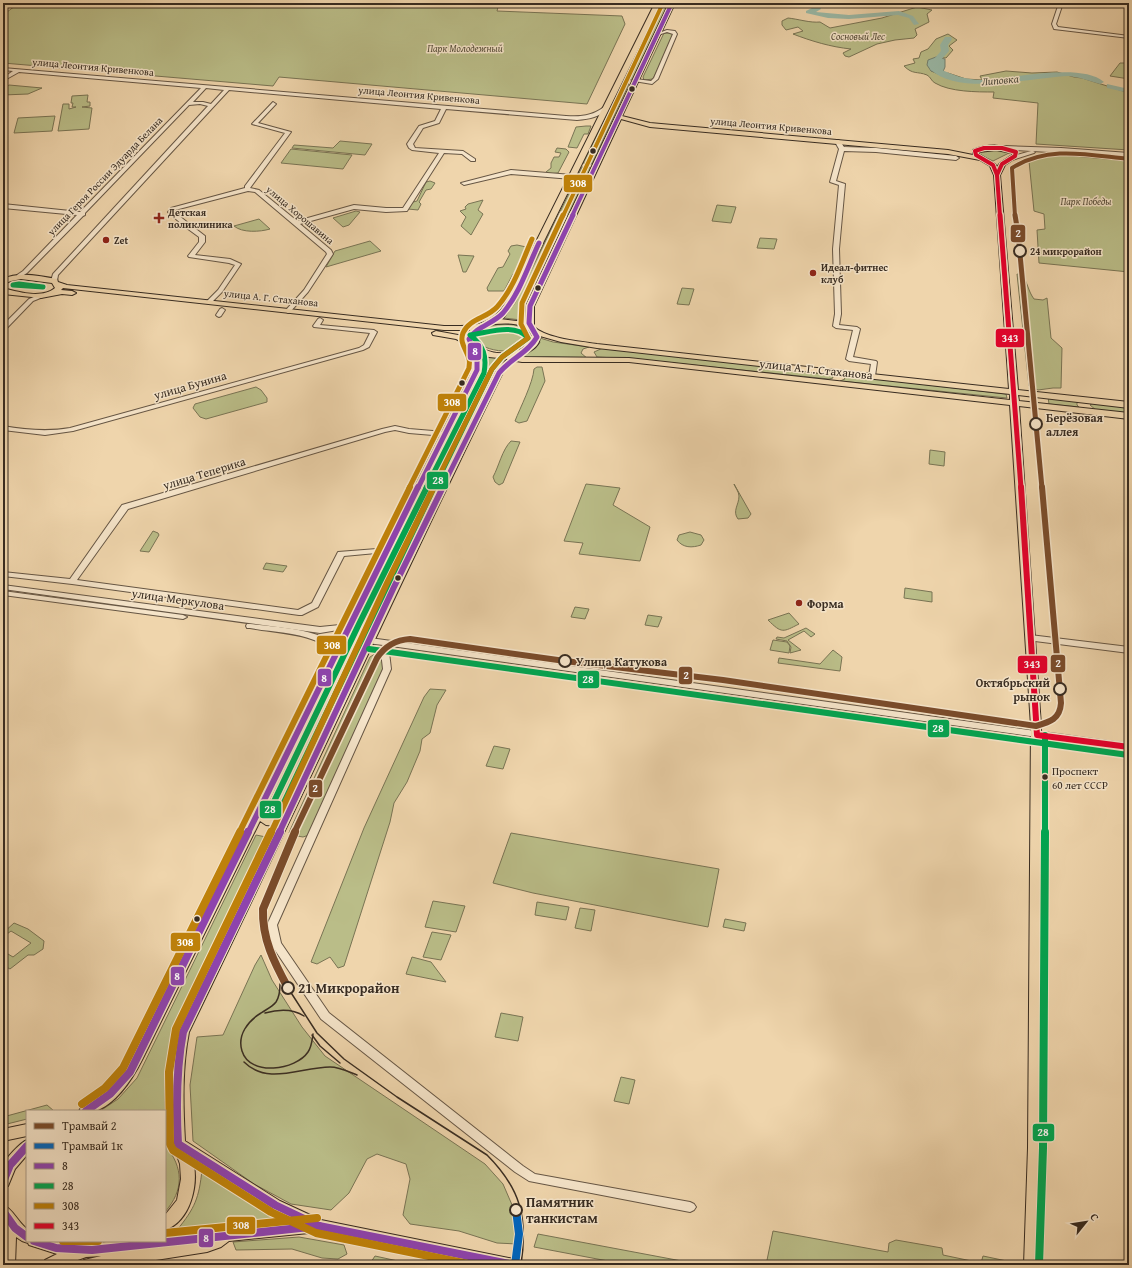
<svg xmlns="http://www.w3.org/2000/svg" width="1132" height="1268" viewBox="0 0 1132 1268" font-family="'Gentium Book Plus',serif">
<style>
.green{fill:#babd88;stroke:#797454}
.water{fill:#9ab9a7;stroke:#738171}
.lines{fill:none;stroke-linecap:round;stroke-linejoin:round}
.river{fill:#9ab9a7;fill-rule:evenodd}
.minor-casing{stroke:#665644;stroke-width:2}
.major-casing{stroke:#382c21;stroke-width:2}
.minor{fill:#f5e4c9;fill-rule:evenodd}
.major{fill:#efd5ac;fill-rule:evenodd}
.tram{stroke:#382c21;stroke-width:1.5}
.bus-1-far3-casing{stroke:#f5e4c9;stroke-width:6}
.bus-1-far2-casing{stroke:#f5e4c9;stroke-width:8}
.bus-1-far1-casing{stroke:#f5e4c9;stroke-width:9}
.bus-1-casing{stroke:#f5e4c9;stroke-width:10}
.bus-2-far2-casing{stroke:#f5e4c9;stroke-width:8}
.bus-2-far1-casing{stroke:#f5e4c9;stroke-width:9}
.bus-2-casing{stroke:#f5e4c9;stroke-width:10}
.bus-3-far3-casing{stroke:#f5e4c9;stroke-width:6}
.bus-3-far2-casing{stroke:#f5e4c9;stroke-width:8}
.bus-3-far1-casing{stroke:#f5e4c9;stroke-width:9}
.bus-3-casing{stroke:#f5e4c9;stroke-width:10}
.bus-4-far2-casing{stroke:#f5e4c9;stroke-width:6}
.bus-4-far1-casing{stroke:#f5e4c9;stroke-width:8}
.bus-4-casing{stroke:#f5e4c9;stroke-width:9}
.bus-1-far3{stroke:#8e44ad;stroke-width:4}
.bus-1-far2{stroke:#8e44ad;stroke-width:5}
.bus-1-far1{stroke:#8e44ad;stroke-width:6}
.bus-1{stroke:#8e44ad;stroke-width:8}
.bus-2-far2{stroke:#00a651;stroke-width:5}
.bus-2-far1{stroke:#00a651;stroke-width:6}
.bus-2{stroke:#00a651;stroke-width:8}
.bus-3-far3{stroke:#be810a;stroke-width:4}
.bus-3-far2{stroke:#be810a;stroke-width:5}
.bus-3-far1{stroke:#be810a;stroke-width:6}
.bus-3{stroke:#be810a;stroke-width:8}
.bus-4-far2{stroke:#e4002b;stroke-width:4}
.bus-4-far1{stroke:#e4002b;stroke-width:5}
.bus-4{stroke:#e4002b;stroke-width:6}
.tram-1-far3-casing{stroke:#f5e4c9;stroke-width:6}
.tram-1-far2-casing{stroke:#f5e4c9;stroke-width:8}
.tram-1-far1-casing{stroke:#f5e4c9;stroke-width:9}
.tram-1-casing{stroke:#f5e4c9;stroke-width:10}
.tram-2-casing{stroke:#f5e4c9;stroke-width:10}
.tram-1-far3{stroke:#7a4b2a;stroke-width:4}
.tram-1-far2{stroke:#7a4b2a;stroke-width:5}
.tram-1-far1{stroke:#7a4b2a;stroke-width:6}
.tram-1{stroke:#7a4b2a;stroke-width:8}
.tram-2{stroke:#0065bd;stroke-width:8}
.bus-dot{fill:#382c21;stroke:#f5e4c9;stroke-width:1.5}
.poi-dot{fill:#8f2418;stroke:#f5e4c9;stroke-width:1.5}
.stop-dot{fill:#f5e4c9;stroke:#382c21;stroke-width:2}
.labels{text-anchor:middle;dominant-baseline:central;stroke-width:3;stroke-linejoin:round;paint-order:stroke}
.far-park-label{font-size:10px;font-style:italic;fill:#524936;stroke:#f5e4c9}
.far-street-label{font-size:10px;fill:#382c21;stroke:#f5e4c9}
.far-poi-label{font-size:10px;font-weight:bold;fill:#382c21;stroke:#f5e4c9;text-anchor:start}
.far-stop-label{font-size:10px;font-weight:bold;fill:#382c21;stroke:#f5e4c9;text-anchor:start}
.far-water-label{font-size:11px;font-style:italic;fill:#504f42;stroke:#f5e4c9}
.bus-label{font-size:11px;fill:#382c21;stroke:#f5e4c9;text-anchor:start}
.street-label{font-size:12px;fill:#382c21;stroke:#f5e4c9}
.stop-label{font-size:12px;font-weight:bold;fill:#382c21;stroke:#f5e4c9;text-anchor:start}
.poi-label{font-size:12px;font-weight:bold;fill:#382c21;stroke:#f5e4c9;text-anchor:start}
.near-stop-label{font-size:14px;font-weight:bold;fill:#382c21;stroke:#f5e4c9;text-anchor:start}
.line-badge{stroke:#f5e4c9;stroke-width:1.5}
.badge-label{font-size:11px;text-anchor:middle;font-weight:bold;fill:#fff}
</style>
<rect width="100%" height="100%" fill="#efd5ac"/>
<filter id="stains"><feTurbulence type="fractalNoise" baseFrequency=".005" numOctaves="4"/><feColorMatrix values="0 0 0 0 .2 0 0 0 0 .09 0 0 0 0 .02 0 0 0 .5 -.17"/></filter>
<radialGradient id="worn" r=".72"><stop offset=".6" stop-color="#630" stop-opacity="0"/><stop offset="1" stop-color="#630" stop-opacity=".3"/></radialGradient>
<!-- green -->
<g class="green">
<path d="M19,3H499L497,11L622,16L625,24L587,104L279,77L273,86L3,63V15Z"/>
<path d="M662,3H669L632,80L624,79Z"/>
<path d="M917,7L932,10L927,14L929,22L915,29L917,35L914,38L895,40L877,44L849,57L845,56L843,53L851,49C831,47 811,41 793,34L803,31L798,27L786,30L782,25V21L788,18C798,19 810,23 820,22L830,28L882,18Z"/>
<path d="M664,33H672L674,35L653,79L644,80L643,77Z"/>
<path d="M948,34L957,40L949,46L953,50L946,58L936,57L931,71L943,76V75L948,73L966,79L982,80L980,76L1006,71L1032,73L1057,72L1074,77L1082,78L1129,93V150L1036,144L1038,103L993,98L994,92C977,92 950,92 935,83C931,81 931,77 927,75C917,71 913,75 904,66L915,63L913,59L919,58L921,52L928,49L936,39Z"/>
<path d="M1120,63H1129V79L1110,76Z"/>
<path d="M622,83L629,84L592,164L583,163Z"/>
<path d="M9,85L42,88L28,94L3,95V89Z"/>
<path d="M88,95L87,102H90V106L82,107L92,108L89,129L58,131L63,104H69V109L76,107H72L73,103H71L72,96Z"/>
<path d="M55,116L52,131L14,133L18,118Z"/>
<path d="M586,126H591L588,134H584L577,148L568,147L576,127Z"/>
<path d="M340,141L372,144L365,155L292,148L294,145L333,148Z"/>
<path d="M557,148L566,149L569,152L558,173L548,174L546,172L551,168V163L554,157H559L561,153L555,152Z"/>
<path d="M291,149L352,155L343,169L281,163Z"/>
<path d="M980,150H1006L1011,152L993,161L976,153Z"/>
<path d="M1062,155L1129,161V272L1039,263L1037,230L1045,229L1044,214L1034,211L1029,161L1040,157Z"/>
<path d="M582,167L591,168L520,315L521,320L504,318L515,303Z"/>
<path d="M430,181L435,183L431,189L426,190L419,202L421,204L418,210L408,209L413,202L417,201L426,182Z"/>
<path d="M483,200L478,210L483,214L471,235L461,226L466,217L460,211L466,209L465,207L468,204Z"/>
<path d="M717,205L736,207L731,223L712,221Z"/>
<path d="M356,211L360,212L349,225L343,227L333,218Z"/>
<path d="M259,219L270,229C260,232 242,233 234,226Z"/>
<path d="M760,238L777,239L774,249L757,248Z"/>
<path d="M370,241L381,251L326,267L335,251Z"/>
<path d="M517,245L531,248L517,272L513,274L504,291H488L487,288L498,268L503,267L510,254L508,251L511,246Z"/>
<path d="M458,255L474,256L466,272H463Z"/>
<path d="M1017,274L1022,275C1028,283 1028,291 1034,299L1043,300L1047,298L1051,338L1062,348L1061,388H1053L1038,390L1029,386Z"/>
<path d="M682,288L694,289L689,305L677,304Z"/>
<path d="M500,324C511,324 525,324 531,335C532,357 487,354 476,341L477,334L486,327Z"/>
<path d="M540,338L553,342L589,347L583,349L581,353L588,359L517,358L539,344L540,342L538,341Z"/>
<path d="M603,348L829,373L832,375L833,378L829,379L635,359L597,357L594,352Z"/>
<path d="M487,355L506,360L501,362L498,366L427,510L423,508H415L486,365Z"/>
<path d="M537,367H542L545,381L527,421L519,423L515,421C520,408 533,383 534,369Z"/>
<path d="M842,375L1006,394L1007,398L840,381L845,379Z"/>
<path d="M256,387L261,390L267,398V402L206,419L200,417L193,408L195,404Z"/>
<path d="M1048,397L1077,401V405L1079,407L1049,404Z"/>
<path d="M1093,403L1129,406V413L1096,410L1090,405Z"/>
<path d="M511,441L520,442L503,483L499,485L495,482L493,477C499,466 502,450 511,441Z"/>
<path d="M930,450L945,452L944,466L929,464Z"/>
<path d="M586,484L620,488L613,505L650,527L640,561L579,554L583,543L564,541Z"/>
<path d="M734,484L751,514L748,518L738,519C732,511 739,505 739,496C739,492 735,487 734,484Z"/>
<path d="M416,515L420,516L423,519L280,816L267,813L411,516Z"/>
<path d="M153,531L158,533L159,535L149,552L140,551Z"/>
<path d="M690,532L701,535L704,540L701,545C692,548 683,548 677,540L679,535Z"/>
<path d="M266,563L287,566L283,572L263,569Z"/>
<path d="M905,588L932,592V602L904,598Z"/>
<path d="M575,607L589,609L585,619L571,617Z"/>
<path d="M789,613L799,624C783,632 782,634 768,620Z"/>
<path d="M648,615L662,617L658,627L645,625Z"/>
<path d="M806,628L815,634L811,637L804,631L788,640L801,650L790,653L791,647L787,641L776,639L777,637L784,638Z"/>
<path d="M773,640L787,642L790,646L789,653L770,650Z"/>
<path d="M833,650L842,657L840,671L778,663L779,658L820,664Z"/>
<path d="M378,652L384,654L383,672L309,835L303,837L291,835L289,833L291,828L370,657Z"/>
<path d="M430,689L446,690L437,705L430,733L422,739L420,751L407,782L394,803L390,822L344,966L338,968L330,957L317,964L311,962L364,828L424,697Z"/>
<path d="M494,746L510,749L503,769L486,766Z"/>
<path d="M511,833L719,869L708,927L533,893L493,883Z"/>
<path d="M256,835L271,838L177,1027C167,1054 164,1083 165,1111H100L118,1099L137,1078Z"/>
<path d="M433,901L465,906L456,932L425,927Z"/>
<path d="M537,902L569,907L566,920L535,915Z"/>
<path d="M580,908L595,910L591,931L575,928Z"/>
<path d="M725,919L746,923L744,931L723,927Z"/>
<path d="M14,923L28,929L44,941L43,949L34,955H28L10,969L3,965V951L13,957L31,943L11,931L3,937V933Z"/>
<path d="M432,932L451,935L441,960L423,957Z"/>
<path d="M261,955L272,980L302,1027L325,1056L485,1164L503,1184L522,1228L517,1244L497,1243L459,1231L410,1224L403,1215L410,1179L406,1164L377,1154L367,1159L349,1193L331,1210L291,1204L254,1184L193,1141L190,1085L197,1037L223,1035L255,965Z"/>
<path d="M412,957L431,962L446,982L406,974Z"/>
<path d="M501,1013L523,1017L518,1041L495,1037Z"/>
<path d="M621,1077L635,1080L629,1104L614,1101Z"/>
<path d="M47,1105L54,1111H27V1119L3,1125V1117Z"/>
<path d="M165,1145C184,1168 184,1190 165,1212Z"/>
<path d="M202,1170L260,1208L285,1220L241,1221L177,1230C195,1208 199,1198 202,1170Z"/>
<path d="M773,1231L888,1252L889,1243L896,1240L942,1248L943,1255L981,1263L983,1256L1021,1264V1265H766Z"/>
<path d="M538,1234L703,1265H629L534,1247Z"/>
<path d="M299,1237L344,1245L347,1254L338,1259L322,1258L292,1249L236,1250L233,1242Z"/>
<path d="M375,1256L407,1263L425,1265H377L371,1262Z"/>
</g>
<!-- water -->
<path class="water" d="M936,57L945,59V67L942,74L931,71L927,65L928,60Z"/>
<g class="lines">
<!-- river -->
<g class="river">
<path d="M795,3H816L819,5L821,9L816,12L849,15L899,11L913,16L919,24L914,25L909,18L898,15L849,19L828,18L806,13V11L814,7L798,5Z"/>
<path d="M945,37H951L952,39L948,45L949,51L941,60L938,68C952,75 966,80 982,80C1012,79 1081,62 1104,82L1100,84L1080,78L1069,76C1032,77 959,97 930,69L934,59L941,51L940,45Z"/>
<path d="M1107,84L1129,89V93L1107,88Z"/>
</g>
<!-- minor casing -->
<g class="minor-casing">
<g id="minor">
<path d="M1059,3H1063L1056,24L1058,27L1129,36V38L1054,29L1052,24Z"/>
<path d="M667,30L675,31L677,34L658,79L652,84L634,81V79H636L651,81L654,78L673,34L667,32L658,35L656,34Z"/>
<path d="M3,68L566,116C581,117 592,116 604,107L609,108C600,117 589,119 577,120L446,109L439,123L423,128L413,144L415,148L463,151L475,159V161H471L462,154L444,153L407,211L386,212L354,209L300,224L331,250L333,254L308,292L290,312L288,313L285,311L304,290L327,254L326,252L255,192L248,191L175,210L174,212L205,236V242L195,255L230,259L241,264L222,292L211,303H207V301L218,290L235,265L229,263L189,257L188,256L199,242V237L184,226L169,213L168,212L171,208L245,188V186L285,133L252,124L273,102L276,104L275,105L258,123L291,132L250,188L259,190L297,221L354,205L386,208H403L439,153L412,150L409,148L407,144L419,126L435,121L441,109L229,90L58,275L57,281L54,283L51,281L53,274L208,106L200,104L189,105L85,213V215L83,216L27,273L19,278L17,277V275L23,271L77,215L3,208V204L80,212L201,88L19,72L3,81V78L13,71L3,70ZM206,88L224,90L211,104L203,102H193Z"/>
<path d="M838,140L840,141L844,147L876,148L956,156L959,158L956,160L876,152L844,151L836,181L845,184L839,249L841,314L839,325L857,327L860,329L853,357L876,361L877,362L875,376L872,378L869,376L871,364L849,361L846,359L853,330L836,328L833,326L835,314L833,249L839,185L830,182L839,149L835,142Z"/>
<path d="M1005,146L1061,148L1129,153V157L1033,151L1035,152L1034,153L1012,160L1010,159V157L1031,151L1003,149V147Z"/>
<path d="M511,170L572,175L575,177L572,179L511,174L464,185L461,183Z"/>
<path d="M41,294L43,295V297L33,301L5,330L3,331V325L29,299Z"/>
<path d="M222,308L225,310L221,316L219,317L217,316L216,315L220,309Z"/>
<path d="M320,318L323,320L320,325L374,330L377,332L369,347L363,350L73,431L45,435L3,430V426C26,430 47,432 70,428L359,348L364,345L370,333L314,327L313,326L318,319Z"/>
<path d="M395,426L409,429L445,432L448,434L445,436L409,433L395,430L385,432L128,509L77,580L298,610L312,603L338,552L390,548L391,550L387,552L344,556L318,607L302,615H299L72,584L3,576V572L70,579L122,505L382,429Z"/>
<path d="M3,585L320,627L350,624L354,626L350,628L320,633L3,589Z"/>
<path d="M3,591L183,615L187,617L183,619L3,595Z"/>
<path d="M247,624H250C276,627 325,629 343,650L339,653C330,650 323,643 314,640C294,632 271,632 250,628H247L246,626Z"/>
<path d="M1030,635L1129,647V653L1027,640L1026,638L1027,636Z"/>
<path d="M370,638L1129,744V750L391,646L389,652L391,669L277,925L281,943L329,1013L523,1166L535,1174L690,1202L694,1204L696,1207L694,1210L690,1212L529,1181L515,1172L321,1019L273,947L267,925L383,669L381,652L383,645L367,643L366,641L367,639Z"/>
</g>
</g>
<!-- major casing -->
<g class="major-casing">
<g id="major">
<path d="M655,3H661L517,296L504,317L500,319L525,322L526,306L669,3H675L622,116L650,123L948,150L973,155V150C987,144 1005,144 1018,151L1017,157L1005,165L1000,175L1018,390L1129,402V408L1018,395L1019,401L1129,413V419L1019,406L1041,726L1042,1148L1038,1265H1024L1028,1148L1031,726L1010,405L629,362H522L516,361L505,368C397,588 296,811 189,1032C182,1068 183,1104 185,1141L280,1201L321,1220L514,1259L519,1260L521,1265H482L319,1232L229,1241L221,1247L207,1252L124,1265H82L84,1260L101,1256L86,1257L64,1265H43L45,1260L57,1254L29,1245L28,1243L22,1241L16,1237L15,1265H3V1205C12,1208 18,1222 27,1229V1241H54L83,1244L118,1241H165V1235L296,1222L270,1209L193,1160C199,1184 191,1221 165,1230V1215L177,1200L181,1179L180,1164L176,1153L173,1148L165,1142V1129L171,1132L170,1074L177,1032L277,826L266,825L260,821L143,1058C134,1076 118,1102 98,1110C93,1112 85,1111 79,1111C83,1103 96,1098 103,1092C115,1082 124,1069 132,1055L469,377L474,364L470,346L456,339L433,335L432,333L436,331L458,335L465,338L470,330H444L63,288L61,290L72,291L76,293L72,295L62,294L41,298L3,294V288C18,292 42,299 55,288L52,283L21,279L11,281L3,284V279C19,271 40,276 57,279L58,282L67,285L444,326C462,326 486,328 499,312C503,308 506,301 509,296ZM621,119L650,127L948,154L980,160L990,166L994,175L1009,389L597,344C579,341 548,339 534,327V306ZM996,150L1012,153V155L1000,163L997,167L995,164L979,154V152ZM494,324C507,323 525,322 532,335L531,342C515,357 486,358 473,339C477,329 485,326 494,324ZM540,336L561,342L597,348L1010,394V400L629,358L521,357C529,351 540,348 540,336ZM480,353L489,357L508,359L498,367L426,512L418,509H412L477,377L482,364ZM413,514H417L423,519L281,817L271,818L265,810L409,516Z"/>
<path d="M27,1124V1136L3,1141V1129Z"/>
<path d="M27,1140V1155L15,1169L8,1186L3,1188C3,1181 1,1172 3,1165C5,1159 21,1142 27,1140Z"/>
</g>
</g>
<!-- minor -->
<use href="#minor" class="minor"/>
<!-- major -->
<use href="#major" class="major"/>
<!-- tram -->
<g class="tram">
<path d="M280,984C280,990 280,996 276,1002C272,1007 267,1009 261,1013C248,1021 237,1035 242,1051C250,1077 296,1070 308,1052C312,1046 312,1040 313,1034"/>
<path d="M288,988L317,1033L344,1059L397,1097L487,1155C521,1189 528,1218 521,1265"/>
<path d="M265,1013C279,1009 292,1008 304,1016"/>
<path d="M312,1035L320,1046L340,1063"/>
<path d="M244,1062C268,1086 301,1067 330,1067C340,1067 349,1072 357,1075"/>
</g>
<!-- bus-1-far3 casing -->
<g class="bus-1-far3-casing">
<path id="bus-1-far3" d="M572,216L672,3"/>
</g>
<!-- bus-1-far2 casing -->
<g class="bus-1-far2-casing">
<g id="bus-1-far2">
<path d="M418,488L477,370V357L469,339C477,326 493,324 503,313C520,293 528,266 539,243"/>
<path d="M442,488L499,373C510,359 528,353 537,337L529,323L530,306L573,215"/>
</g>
</g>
<!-- bus-1-far1 casing -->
<g class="bus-1-far1-casing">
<g id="bus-1-far1">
<path d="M248,833L418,487"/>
<path d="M279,833L394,587L443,487"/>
</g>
</g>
<!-- bus-1 casing -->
<g class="bus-1-casing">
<g id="bus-1">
<path d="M280,832L183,1032C176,1069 176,1106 178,1144L275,1205L319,1226L514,1265"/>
<path d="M86,1111L110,1094L130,1072L248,832"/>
<path d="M3,1182L10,1165L27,1146"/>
<path d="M3,1211L15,1228L27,1237"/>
<path d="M34,1241L56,1248L92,1250L319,1226"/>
</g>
</g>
<!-- bus-2-far2 casing -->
<g class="bus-2-far2-casing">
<g id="bus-2-far2">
<path d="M19,284L43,287L13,285Z"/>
<path d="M426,488L484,373C487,356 484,346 470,335C487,333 515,322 528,338L502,357L492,369L434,488"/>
</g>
</g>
<!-- bus-2-far1 casing -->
<g class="bus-2-far1-casing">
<g id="bus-2-far1">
<path d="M427,487L359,624L269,812L271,814L279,813L434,487"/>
<path d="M369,649L1128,755"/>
<path d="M1045,833V735"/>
</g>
</g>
<!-- bus-2 casing -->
<g class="bus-2-casing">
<path id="bus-2" d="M1039,1265L1043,1148L1045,832"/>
</g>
<!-- bus-3-far3 casing -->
<g class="bus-3-far3-casing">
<path id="bus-3-far3" d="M563,216L663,3"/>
</g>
<!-- bus-3-far2 casing -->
<g class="bus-3-far2-casing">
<g id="bus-3-far2">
<path d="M409,488L469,368C469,365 470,362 469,359C467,350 459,343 463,333C469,319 487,318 497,307C514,288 522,262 532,239"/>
<path d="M433,488L492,369L502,357L528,338L521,324L522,303L563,215"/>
</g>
</g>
<!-- bus-3-far1 casing -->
<g class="bus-3-far1-casing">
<g id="bus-3-far1">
<path d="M239,833L410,487"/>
<path d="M271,833L387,583L434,487"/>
</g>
</g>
<!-- bus-3 casing -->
<g class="bus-3-casing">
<g id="bus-3">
<path d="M271,832L176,1029L169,1072L170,1144L173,1150L271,1212L316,1233L473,1265"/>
<path d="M82,1104L105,1088L123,1068L240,832"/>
<path d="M165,1233L317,1218"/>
<path d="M63,1241H98"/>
</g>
</g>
<!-- bus-4-far2 casing -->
<g class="bus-4-far2-casing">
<g id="bus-4-far2">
<path d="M984,148H1002L1016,152L1015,156L1002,164L997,175L993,165L976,155L975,151Z"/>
<path d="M997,175L1000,216"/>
</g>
</g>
<!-- bus-4-far1 casing -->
<g class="bus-4-far1-casing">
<path id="bus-4-far1" d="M1000,215L1021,488"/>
</g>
<!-- bus-4 casing -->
<g class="bus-4-casing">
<path id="bus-4" d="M1021,487L1037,735L1129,747"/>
</g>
<!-- bus-1-far3 -->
<use href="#bus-1-far3" class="bus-1-far3"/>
<!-- bus-1-far2 -->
<use href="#bus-1-far2" class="bus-1-far2"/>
<!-- bus-1-far1 -->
<use href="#bus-1-far1" class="bus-1-far1"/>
<!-- bus-1 -->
<use href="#bus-1" class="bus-1"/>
<!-- bus-2-far2 -->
<use href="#bus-2-far2" class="bus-2-far2"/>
<!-- bus-2-far1 -->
<use href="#bus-2-far1" class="bus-2-far1"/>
<!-- bus-2 -->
<use href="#bus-2" class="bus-2"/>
<!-- bus-3-far3 -->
<use href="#bus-3-far3" class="bus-3-far3"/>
<!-- bus-3-far2 -->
<use href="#bus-3-far2" class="bus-3-far2"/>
<!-- bus-3-far1 -->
<use href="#bus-3-far1" class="bus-3-far1"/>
<!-- bus-3 -->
<use href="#bus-3" class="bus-3"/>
<!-- bus-4-far2 -->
<use href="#bus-4-far2" class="bus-4-far2"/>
<!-- bus-4-far1 -->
<use href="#bus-4-far1" class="bus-4-far1"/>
<!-- bus-4 -->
<use href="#bus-4" class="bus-4"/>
<!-- tram-1-far3 casing -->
<g class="tram-1-far3-casing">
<path id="tram-1-far3" d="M1015,216L1012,168C1049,145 1088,155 1129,159"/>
</g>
<!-- tram-1-far2 casing -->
<g class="tram-1-far2-casing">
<path id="tram-1-far2" d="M1015,215L1018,233L1042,488"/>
</g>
<!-- tram-1-far1 casing -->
<g class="tram-1-far1-casing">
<path id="tram-1-far1" d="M294,833L377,658C385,646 395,640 410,639L565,661L723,680L1036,726C1050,722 1060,719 1061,703L1042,487"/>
</g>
<!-- tram-1 casing -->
<g class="tram-1-casing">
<path id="tram-1" d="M288,988C274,962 262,939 263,909L295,832"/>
</g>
<!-- tram-2 casing -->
<g class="tram-2-casing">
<path id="tram-2" d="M515,1265L519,1234L516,1210"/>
</g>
<!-- tram-1-far3 -->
<use href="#tram-1-far3" class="tram-1-far3"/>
<!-- tram-1-far2 -->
<use href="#tram-1-far2" class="tram-1-far2"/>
<!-- tram-1-far1 -->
<use href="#tram-1-far1" class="tram-1-far1"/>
<!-- tram-1 -->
<use href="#tram-1" class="tram-1"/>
<!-- tram-2 -->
<use href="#tram-2" class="tram-2"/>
</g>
<!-- markers -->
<g class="bus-dot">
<circle cx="632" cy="89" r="3.5"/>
<circle cx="593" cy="151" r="3.5"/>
<circle cx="538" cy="288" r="3.5"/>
<circle cx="462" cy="383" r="3.5"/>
<circle cx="398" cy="578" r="3.5"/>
<circle cx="1045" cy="777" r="3.5"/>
<circle cx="197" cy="919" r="3.5"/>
</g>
<g class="poi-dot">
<path d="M157 212h4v4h4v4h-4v4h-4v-4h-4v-4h4z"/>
<circle cx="106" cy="240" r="4"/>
<circle cx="813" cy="273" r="4"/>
<circle cx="799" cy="603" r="4"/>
</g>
<g class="stop-dot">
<circle cx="1020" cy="251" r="6"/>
<circle cx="1036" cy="424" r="6"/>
<circle cx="565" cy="661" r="6"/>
<circle cx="1060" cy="689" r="6"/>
<circle cx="288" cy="988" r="6"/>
<circle cx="516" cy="1210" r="6"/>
</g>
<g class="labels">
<!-- far-park labels -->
<g class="far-park-label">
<text x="858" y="36">Сосновый Лес</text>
<text x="465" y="48">Парк Молодежный</text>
<text x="1086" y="201">Парк Победы</text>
</g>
<!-- far-street labels -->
<g class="far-street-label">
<text transform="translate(93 67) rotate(5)">улица Леонтия Кривенкова</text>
<text transform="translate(419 95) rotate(5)">улица Леонтия Кривенкова</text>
<text transform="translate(771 126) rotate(5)">улица Леонтия Кривенкова</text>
<text transform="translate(105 176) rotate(-46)">улица Героя России Эдуарда Белана</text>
<text transform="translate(300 215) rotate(40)">улица Хорошавина</text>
<text transform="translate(271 298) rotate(6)">улица А. Г. Стаханова</text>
</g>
<!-- far-poi labels -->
<g class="far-poi-label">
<text x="168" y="212">Детская<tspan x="168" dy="12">поликлиника</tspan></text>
<text x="114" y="240">Zet</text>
<text x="821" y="267">Идеал-фитнес<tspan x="821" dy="12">клуб</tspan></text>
</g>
<!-- far-stop labels -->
<g class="far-stop-label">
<text x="1030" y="251">24 микрорайон</text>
</g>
<!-- far-water labels -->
<g class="far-water-label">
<text transform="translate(1000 80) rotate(-5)">Липовка</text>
</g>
<!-- bus labels -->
<g class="bus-label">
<text x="1052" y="771">Проспект<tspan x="1052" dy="14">60 лет СССР</tspan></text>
</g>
<!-- street labels -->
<g class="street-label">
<text transform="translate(816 369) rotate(6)">улица А. Г. Стаханова</text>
<text transform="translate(190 385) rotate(-16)">улица Бунина</text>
<text transform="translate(204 473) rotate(-17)">улица Теперика</text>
<text transform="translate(178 599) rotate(8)">улица Меркулова</text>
</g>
<!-- stop labels -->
<g class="stop-label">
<text x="1046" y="417">Берёзовая<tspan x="1046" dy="14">аллея</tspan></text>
<text x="576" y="661">Улица Катукова</text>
<text x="1050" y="682" text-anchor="end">Октябрьский<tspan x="1050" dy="14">рынок</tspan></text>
</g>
<!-- poi labels -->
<g class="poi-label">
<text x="807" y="603">Форма</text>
</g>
<!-- near-stop labels -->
<g class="near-stop-label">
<text x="298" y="988">21 Микрорайон</text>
<text x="526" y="1202">Памятник<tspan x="526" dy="16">танкистам</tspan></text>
</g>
</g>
<g class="line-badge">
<rect x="563" y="174" width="30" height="19" rx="4" fill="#be810a"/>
<rect x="1010" y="224" width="16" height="19" rx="4" fill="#7a4b2a"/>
<rect x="995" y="328" width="30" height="20" rx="4" fill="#e4002b"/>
<rect x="467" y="342" width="15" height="19" rx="4" fill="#8e44ad"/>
<rect x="437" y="393" width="30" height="19" rx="4" fill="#be810a"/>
<rect x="426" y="471" width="23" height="19" rx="4" fill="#00a651"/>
<rect x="316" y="635" width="31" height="20" rx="4" fill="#be810a"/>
<rect x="1050" y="654" width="16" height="19" rx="4" fill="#7a4b2a"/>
<rect x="1017" y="655" width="31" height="19" rx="4" fill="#e4002b"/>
<rect x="678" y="666" width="15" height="19" rx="4" fill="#7a4b2a"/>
<rect x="317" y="668" width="15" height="19" rx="4" fill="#8e44ad"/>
<rect x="577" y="670" width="23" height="19" rx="4" fill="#00a651"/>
<rect x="927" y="719" width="23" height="19" rx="4" fill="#00a651"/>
<rect x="308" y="779" width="15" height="19" rx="4" fill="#7a4b2a"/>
<rect x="259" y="800" width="23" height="19" rx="4" fill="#00a651"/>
<rect x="170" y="932" width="31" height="20" rx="4" fill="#be810a"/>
<rect x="170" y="966" width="15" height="20" rx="4" fill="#8e44ad"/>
<rect x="1032" y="1123" width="23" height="19" rx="4" fill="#00a651"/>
<rect x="226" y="1216" width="30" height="19" rx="4" fill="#be810a"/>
<rect x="198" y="1228" width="16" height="20" rx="4" fill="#8e44ad"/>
</g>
<g class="badge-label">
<text x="578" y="187">308</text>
<text x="1018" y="237">2</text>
<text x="1010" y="342">343</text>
<text x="475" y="355">8</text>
<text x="452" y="406">308</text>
<text x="438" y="484">28</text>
<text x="332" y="649">308</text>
<text x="1058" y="667">2</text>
<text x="1032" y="668">343</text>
<text x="686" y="679">2</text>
<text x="324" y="682">8</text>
<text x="588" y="683">28</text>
<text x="938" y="732">28</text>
<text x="315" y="792">2</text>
<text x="270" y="813">28</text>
<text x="185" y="946">308</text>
<text x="177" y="980">8</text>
<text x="1043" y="1136">28</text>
<text x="241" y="1229">308</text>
<text x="206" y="1242">8</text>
</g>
<!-- margin -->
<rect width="1132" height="1268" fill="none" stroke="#efd5ac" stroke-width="16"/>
<rect x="4" y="4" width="1124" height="1260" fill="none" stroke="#382c21" stroke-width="2"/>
<rect x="8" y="8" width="1116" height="1252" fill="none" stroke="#382c21"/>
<!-- legend -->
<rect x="26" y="1110" width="140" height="132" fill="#f5e4c9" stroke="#a99a86"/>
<rect x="34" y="1123" width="20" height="6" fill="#7a4b2a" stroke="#a99a86"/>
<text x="62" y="1130" font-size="12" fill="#382c21">Трамвай 2</text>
<rect x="34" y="1143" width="20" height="6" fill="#0065bd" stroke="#a99a86"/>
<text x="62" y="1150" font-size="12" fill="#382c21">Трамвай 1к</text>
<rect x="34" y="1163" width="20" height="6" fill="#8e44ad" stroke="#a99a86"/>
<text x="62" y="1170" font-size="12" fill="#382c21">8</text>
<rect x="34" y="1183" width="20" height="6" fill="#00a651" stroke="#a99a86"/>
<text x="62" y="1190" font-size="12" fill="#382c21">28</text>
<rect x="34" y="1203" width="20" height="6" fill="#be810a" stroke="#a99a86"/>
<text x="62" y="1210" font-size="12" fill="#382c21">308</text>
<rect x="34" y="1223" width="20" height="6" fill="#e4002b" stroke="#a99a86"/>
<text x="62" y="1230" font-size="12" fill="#382c21">343</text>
<!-- north arrow -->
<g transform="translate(1086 1222) rotate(60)" stroke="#f5e4c9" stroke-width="3" paint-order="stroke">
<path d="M0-3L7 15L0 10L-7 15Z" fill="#382c21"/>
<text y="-6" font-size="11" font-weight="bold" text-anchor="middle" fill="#382c21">С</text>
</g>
<rect width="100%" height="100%" filter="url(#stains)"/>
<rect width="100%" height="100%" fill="url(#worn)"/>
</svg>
